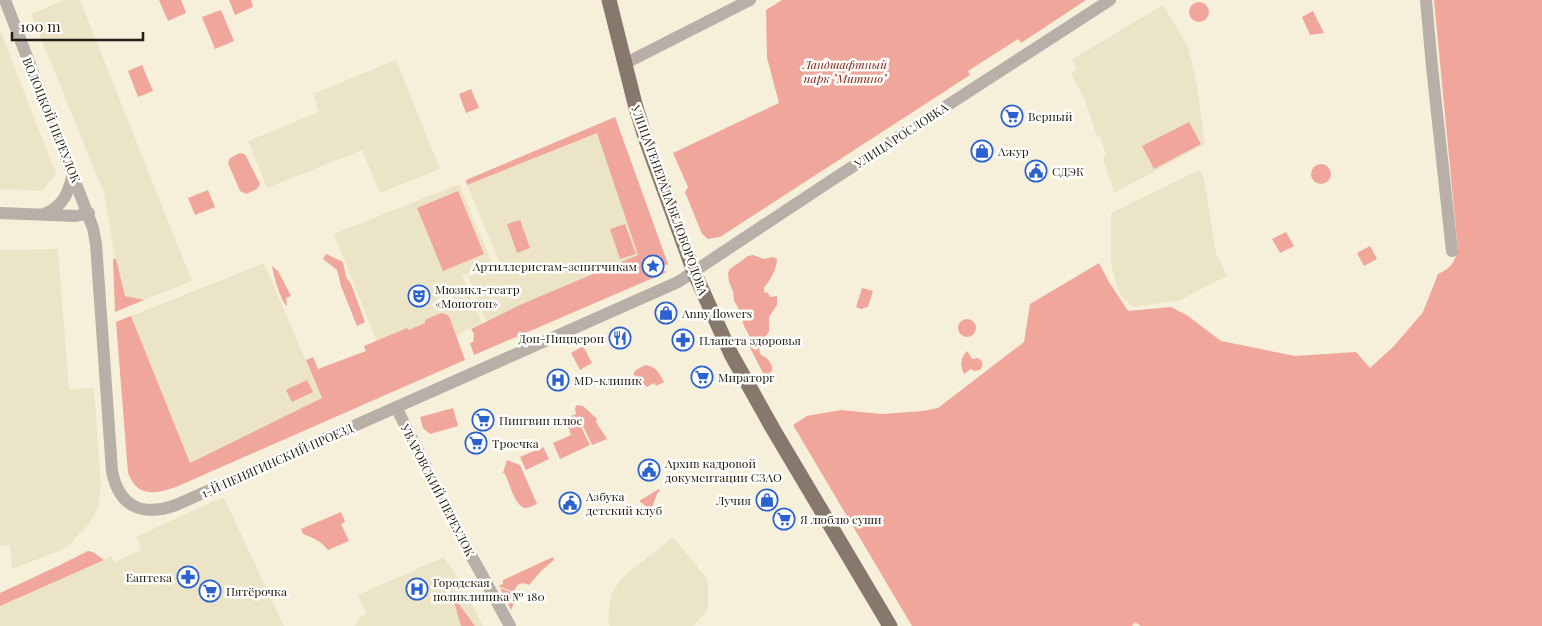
<svg xmlns="http://www.w3.org/2000/svg" width="1542" height="626" viewBox="0 0 1542 626" font-family="'Playfair Display',serif">
<style>
.built{fill:#ece4c7}
.green{fill:#f1a69b}
.lines{fill:none;stroke-linecap:round;stroke-linejoin:round}
.minor{stroke:#b7afa8;stroke-width:12}
.major{stroke:#87786d;stroke-width:15}
.labels{text-anchor:middle;dominant-baseline:central;stroke-width:5;stroke-linejoin:round;paint-order:stroke}
.park-label{font-size:12px;font-style:italic;fill:#832620;stroke:#fefdf9}
.poi-label{font-size:12px;fill:#201e16;stroke:#fefdf9;text-anchor:start}
.street-label{font-size:12px;fill:#201e16;stroke:#fefdf9}
</style>
<rect width="100%" height="100%" fill="#f6f0da"/>
<!-- built -->
<g class="built">
<path d="M64,0H80L192,281L144,300L125,296L114,252L104,193L31,14Z"/>
<path d="M1163,5L1188,47L1197,86L1205,144L1114,193L1103,157L1106,155L1100,136H1097L1085,100L1071,74L1076,69L1073,59Z"/>
<path d="M0,30L56,174L42,191L0,189Z"/>
<path d="M396,60L440,169L380,193L362,150L267,188L248,141L319,112L313,94Z"/>
<path d="M597,132L639,255L486,321L468,277L500,263L467,185Z"/>
<path d="M1199,170L1204,178L1216,253L1227,276L1180,300L1134,307L1120,295L1111,264V213Z"/>
<path d="M459,184L492,263L462,276L482,323L387,367L334,234Z"/>
<path d="M58,249L69,389L94,388L101,487L98,509L86,527L70,544L62,550L12,569L10,545L0,546V250Z"/>
<path d="M264,263L322,398L190,463L131,316Z"/>
<path d="M221,498L222,499L224,498L284,626H0V606L111,556L114,562L141,550L136,537Z"/>
<path d="M673,537L708,580V609L693,626H610L608,622L611,594L623,577Z"/>
<path d="M444,557L461,583L483,626H355L358,619L366,614L358,595Z"/>
</g>
<!-- green -->
<g class="green">
<path d="M159,0H181L186,13L168,21Z"/>
<path d="M229,0H251L253,7L235,15Z"/>
<path d="M782,0H1086L1021,43L1018,39L968,71L970,75L720,237L708,239L702,234L685,192L688,187L673,153L779,103L767,58L766,10Z"/>
<path d="M1434,0H1542V626H1141L1135,622L1132,626H912L793,425L807,416L841,410L882,414L923,411L938,408L1024,342L1030,304L1099,263L1109,282L1128,311L1171,307L1188,316L1221,341L1295,356L1356,352L1370,368L1394,346L1423,312L1438,274C1451,268 1453,264 1458,251Z"/>
<circle cx="1199" cy="12" r="10"/>
<path d="M221,10L234,41L215,49L202,17Z"/>
<path d="M1313,11L1324,33L1310,35L1302,17Z"/>
<path d="M142,65L153,91L138,97L128,71Z"/>
<path d="M471,89L479,108L466,113L459,94Z"/>
<path d="M615,117L668,264L667,265L661,264V260L646,256L643,268L658,272L659,269L667,272L474,355L470,343L473,342L474,334L471,329L522,304L638,255L597,133L467,185L466,180Z"/>
<path d="M1189,122L1201,144L1154,169L1142,146Z"/>
<path d="M240,153L244,154L246,156L260,184L257,189L246,194L240,191L228,163L230,158Z"/>
<circle cx="1321" cy="174" r="10"/>
<path d="M208,190L215,207L195,215L188,198Z"/>
<path d="M458,191L484,254L443,271L417,208Z"/>
<path d="M520,220L530,248L517,253L507,224Z"/>
<path d="M625,224L636,254L620,259L610,229Z"/>
<path d="M1286,232L1294,246L1280,253L1272,239Z"/>
<path d="M1370,246L1377,259L1364,266L1357,253Z"/>
<path d="M326,254L343,262L346,277L351,284L365,322L357,326L341,286L337,270L323,259Z"/>
<path d="M753,255L764,259L773,257L777,259C777,269 770,280 764,288V292L768,293L770,297L777,296V305L769,317V332L763,339H758L760,354C767,358 773,362 772,371L768,374L763,373L748,344L749,335L744,326L739,309L734,301L733,291L729,282L728,273L730,269L748,256Z"/>
<path d="M113,259H116L125,296L144,300L115,312Z"/>
<path d="M272,266L278,271L291,296L286,298L287,306C281,302 273,274 272,266Z"/>
<path d="M862,288L873,291L868,307L861,309L856,307Z"/>
<path d="M441,313L445,314L449,316L465,360L176,487C155,494 138,498 128,473L116,322L131,316L190,463L322,398L306,360L313,357L318,369L366,351L364,346L407,328L409,330L425,323V320Z"/>
<circle cx="967" cy="328" r="9"/>
<path d="M583,346L592,363L580,370L571,353Z"/>
<path d="M967,351L972,359L978,358C983,361 984,365 980,370L974,371L971,369L964,374C960,364 960,359 967,351Z"/>
<path d="M645,365C656,366 659,373 664,382L656,386L654,383L647,387L633,374L636,370Z"/>
<path d="M307,380L313,392L292,402L286,390Z"/>
<path d="M577,405L583,406L597,419L596,422L607,439L592,445L582,424L580,425L590,445L560,459L553,443L571,435L569,430L573,428L569,429L564,419L576,414L575,408Z"/>
<path d="M453,408L458,426L430,434L423,428L420,417Z"/>
<path d="M543,447L549,459L526,470L520,457Z"/>
<path d="M507,460L520,465L537,504C534,505 529,508 526,508C516,509 509,482 505,474L503,473Z"/>
<path d="M659,489L660,490L657,494L651,510L639,501Z"/>
<path d="M341,512L345,522L341,524L349,541L328,550C321,541 314,538 303,534L301,529Z"/>
<path d="M88,551L93,552L104,560L0,606V593L58,566Z"/>
<path d="M553,557L554,560L542,570L529,585C522,581 516,584 514,592L498,586L503,584V580Z"/>
<path d="M500,588L514,593L516,599L511,610Z"/>
<path d="M454,602L459,604L475,626H461Z"/>
</g>
<g class="lines">
<!-- minor -->
<g class="minor">
<path d="M5,0L93,228L96,244L112,471C119,507 142,517 176,505L678,282L832,180L1110,0"/>
<path d="M1426,0L1432,67L1452,251"/>
<path d="M624,64L750,0"/>
<path d="M0,213L76,216L89,213"/>
<path d="M44,214C64,206 68,193 73,174"/>
<path d="M396,407L461,537L510,626"/>
</g>
<!-- major -->
<path class="major" d="M609,0L635,104L646,140L694,272L731,354L773,429L890,626"/>
</g>
<!-- icons -->
<defs>
<g id="supermarket-ring" transform="scale(1.125)"><circle r="9.5" fill="#fefdf9" stroke="#2c62d0" stroke-width="1.5"/><path d="M-6-5.5h2.5l.6 2H6L4.5 2H-2.5L-4.4-4H-6ZM-1.5 3.2a1.3 1.3 0 1 0 .1 0ZM3 3.2a1.3 1.3 0 1 0 .1 0Z" fill="#2c62d0"/></g>
<g id="shop-ring" transform="scale(1.125)"><circle r="9.5" fill="#fefdf9" stroke="#2c62d0" stroke-width="1.5"/><path d="M-5-2.5h2.3a2.7 3.5 0 0 1 5.4 0H5L5.5 6h-11ZM-1.5-2.5h3a1.5 2.3 0 0 0-3 0Z" fill="#2c62d0"/></g>
<g id="civic-ring" transform="scale(1.125)"><circle r="9.5" fill="#fefdf9" stroke="#2c62d0" stroke-width="1.5"/><path d="M-.6-6.5H3V-4.5H.6V-3L4-1V1h2V6H-6V1h2V-1L-.6-3ZM-1.2 2.5V6h2.4V2.5Z" fill="#2c62d0"/></g>
<g id="sight-ring" transform="scale(1.125)"><circle r="9.5" fill="#fefdf9" stroke="#2c62d0" stroke-width="1.5"/><path d="M0-6L1.8-2.2L6-1.7L2.9 1.2L3.7 5.4L0 3.3L-3.7 5.4L-2.9 1.2L-6-1.7L-1.8-2.2Z" fill="#2c62d0"/></g>
<g id="theatre-ring" transform="scale(1.125)"><circle r="9.5" fill="#fefdf9" stroke="#2c62d0" stroke-width="1.5"/><path d="M-5-5.5Q0-4 5-5.5V0Q5 5 0 6Q-5 5-5 0ZM-3.3-2.5H-1v1.5H-3.3ZM1-2.5H3.3v1.5H1ZM-2.8 1Q0 5.5 2.8 1Z" fill="#2c62d0"/></g>
<g id="restaurant-ring" transform="scale(1.125)"><circle r="9.5" fill="#fefdf9" stroke="#2c62d0" stroke-width="1.5"/><path d="M-5-6h1v4h1v-4h1v4h1v-4h1v5L-1.5 .5V6h-2V.5L-5-1ZM5-6V6H3V1.5H1.5Q1.5-4 5-6Z" fill="#2c62d0"/></g>
<g id="pharmacy-ring" transform="scale(1.125)"><circle r="9.5" fill="#fefdf9" stroke="#2c62d0" stroke-width="1.5"/><path d="M-2-6h4v4h4v4h-4v4h-4v-4h-4v-4h4Z" fill="#2c62d0"/></g>
<g id="hospital-ring" transform="scale(1.125)"><circle r="9.5" fill="#fefdf9" stroke="#2c62d0" stroke-width="1.5"/><path d="M-5-5h3v3.5h4V-5h3V5h-3V1.5h-4V5h-3Z" fill="#2c62d0"/></g>
</defs>
<g fill-rule="evenodd">
<use href="#supermarket-ring" x="1012" y="116"/>
<use href="#shop-ring" x="982" y="151"/>
<use href="#civic-ring" x="1036" y="171"/>
<use href="#sight-ring" x="653" y="266"/>
<use href="#theatre-ring" x="419" y="296"/>
<use href="#shop-ring" x="666" y="313"/>
<use href="#restaurant-ring" x="620" y="338"/>
<use href="#pharmacy-ring" x="683" y="340"/>
<use href="#supermarket-ring" x="702" y="377"/>
<use href="#hospital-ring" x="558" y="380"/>
<use href="#supermarket-ring" x="483" y="420"/>
<use href="#supermarket-ring" x="476" y="443"/>
<use href="#civic-ring" x="649" y="470"/>
<use href="#shop-ring" x="767" y="500"/>
<use href="#civic-ring" x="570" y="503"/>
<use href="#supermarket-ring" x="784" y="519"/>
<use href="#pharmacy-ring" x="188" y="577"/>
<use href="#hospital-ring" x="417" y="589"/>
<use href="#supermarket-ring" x="210" y="591"/>
</g>
<g class="labels">
<!-- park labels -->
<g class="park-label">
<text x="845" y="64">Ландшафтный<tspan x="845" dy="14">парк "Митино"</tspan></text>
</g>
<!-- poi labels -->
<g class="poi-label">
<text x="1028" y="116">Верный</text>
<text x="998" y="151">Ажур</text>
<text x="1052" y="171">СДЭК</text>
<text x="637" y="266" text-anchor="end">Артиллеристам-зенитчикам</text>
<text x="435" y="289">Мюзикл-театр<tspan x="435" dy="14">«Монотон»</tspan></text>
<text x="682" y="313">Anny flowers</text>
<text x="604" y="338" text-anchor="end">Дон-Пиццерон</text>
<text x="699" y="340">Планета здоровья</text>
<text x="718" y="377">Мираторг</text>
<text x="574" y="380">MD-клиник</text>
<text x="499" y="420">Пингвин плюс</text>
<text x="492" y="443">Троечка</text>
<text x="665" y="463">Архив кадровой<tspan x="665" dy="14">документации СЗАО</tspan></text>
<text x="586" y="496">Азбука<tspan x="586" dy="14">детский клуб</tspan></text>
<text x="751" y="500" text-anchor="end">Лучия</text>
<text x="800" y="519">Я люблю суши</text>
<text x="172" y="577" text-anchor="end">Еаптека</text>
<text x="433" y="582">Городская<tspan x="433" dy="14">поликлиника № 180</tspan></text>
<text x="226" y="591">Пятёрочка</text>
</g>
<!-- street labels -->
<g class="street-label">
<text transform="translate(52 120) rotate(68)">ВОЛОЦКОЙ ПЕРЕУЛОК</text>
<text transform="translate(901 135) rotate(-33)">УЛИЦА РОСЛОВКА</text>
<text transform="translate(670 200) rotate(70)">УЛИЦА ГЕНЕРАЛА БЕЛОБОРОДОВА</text>
<text transform="translate(277 460) rotate(-24)">1-Й ПЕНЯГИНСКИЙ ПРОЕЗД</text>
<text transform="translate(438 490) rotate(63)">УВАРОВСКИЙ ПЕРЕУЛОК</text>
</g>
</g>
<!-- scale -->
<path d="M12 32v8h131v-8" fill="none" stroke="#201e16" stroke-width="2.5"/>
<text x="20" y="32" font-size="15" fill="#201e16" stroke="#fefdf9" stroke-width="4" paint-order="stroke">100 m</text>
</svg>
